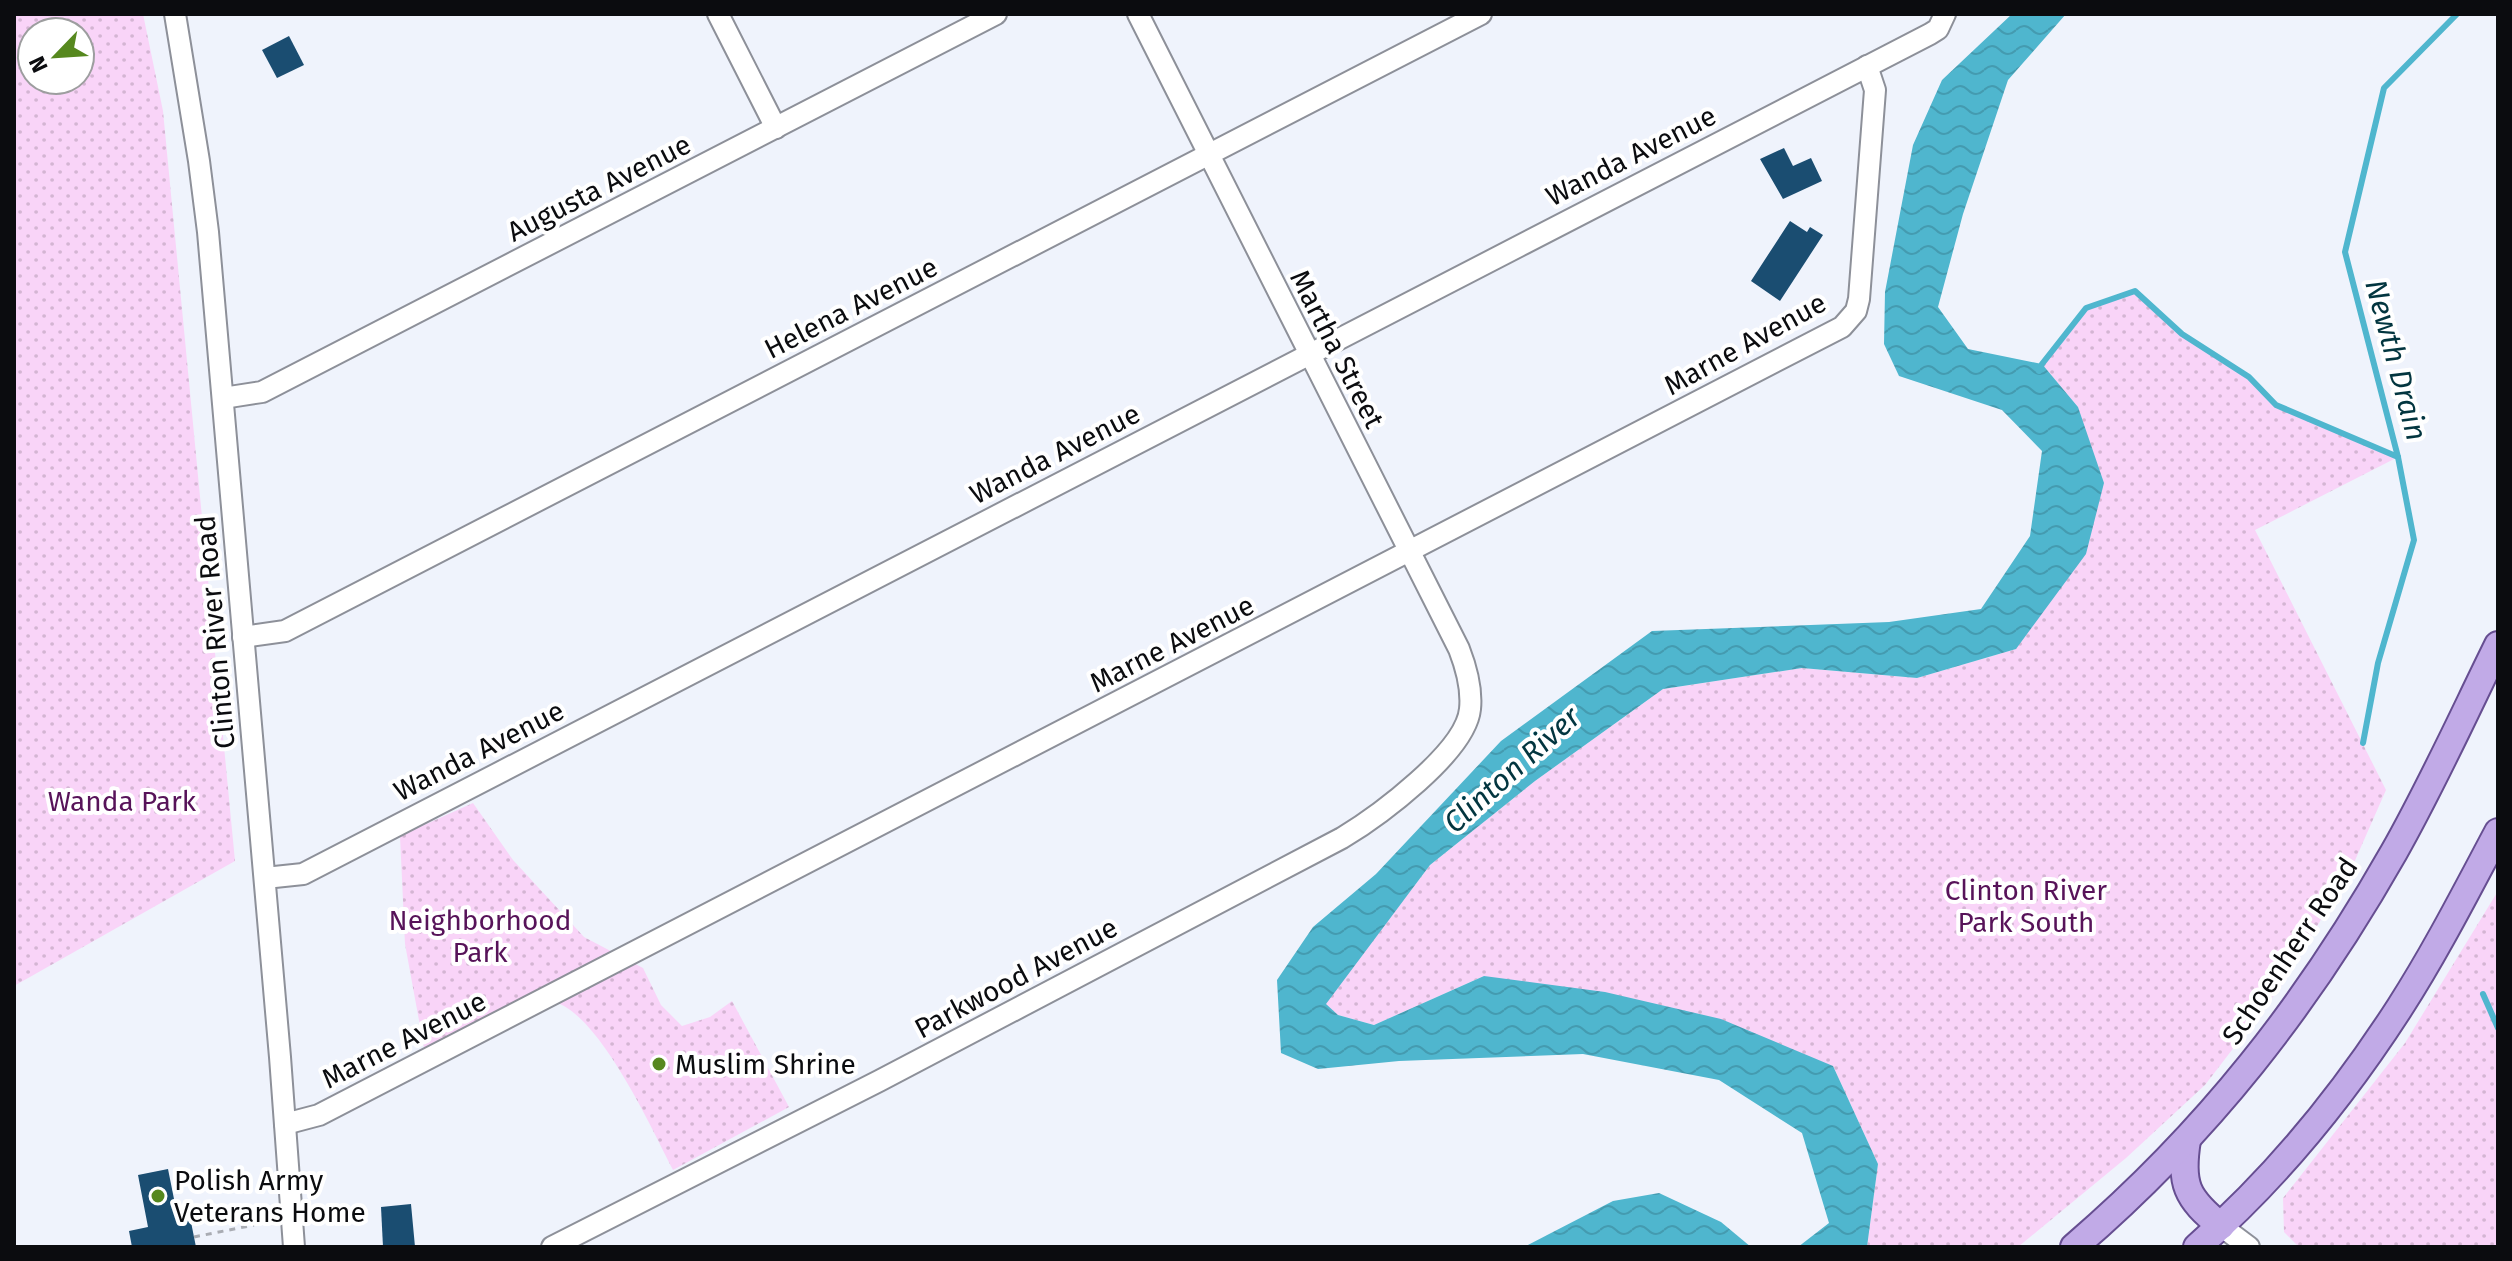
<svg xmlns="http://www.w3.org/2000/svg" width="2512" height="1261" viewBox="0 0 2512 1261" font-family="'Fira Sans',sans-serif">
<style>
.park{fill:url(#park-dots);fill-rule:evenodd}
.water{fill:url(#water-waves)}
.lines{fill:none;stroke-linecap:round;stroke-linejoin:round}
.stream{stroke:#4fb6ce;stroke-width:6}
.building{fill:#1a4d71}
.minor-casing{stroke:#8d9099;stroke-width:24}
.major-casing{stroke:#664e91;stroke-width:30}
.path{stroke:#a9acb3;stroke-width:3;stroke-dasharray:6 6;stroke-linecap:butt}
.minor{stroke:#fff;stroke-width:20}
.major{stroke:#c1aae7;stroke-width:26}
.poi-dot{fill:#56881e;stroke:#fff;stroke-width:3}
.labels{text-anchor:middle;dominant-baseline:central;stroke-width:8;stroke-linejoin:round;paint-order:stroke}
.street-label{font-size:28px;fill:#0b0c0f;stroke:#fff}
.park-label{font-size:28px;fill:#571359;stroke:#fff}
.poi-label{font-size:28px;fill:#0b0c0f;stroke:#fff;text-anchor:start}
.water-label{font-size:30px;font-style:italic;fill:#02353f;stroke:#fff}
</style>
<defs>
<pattern id="park-dots" width="8" height="8" patternUnits="userSpaceOnUse" patternTransform="scale(2)"><rect width="8" height="8" fill="#f9d4f8"/><path d="M2 2h.1M6 6h.1" fill="none" stroke="#d4b5d3" stroke-width="1.8" stroke-linecap="round"/></pattern>
<pattern id="water-waves" width="16" height="10" patternUnits="userSpaceOnUse" patternTransform="scale(2)"><rect width="16" height="10" fill="#4fb6ce"/><path d="M0 5q4-4 8 0t8 0" fill="none" stroke="#449bb0"/></pattern>
</defs>
<rect width="100%" height="100%" fill="#eff3fc"/>
<!-- park -->
<g class="park">
<path d="M14,14H143L163,111L235,861L14,986ZM80,32V80H32V32Z"/>
<path d="M2135,291L2182,334L2249,377L2276,405L2398,457L2255,530L2386,790L2353,865L2285,981L2205,1085L2126,1158L2018,1247H1867L1878,1164L1833,1066L1484,976L1374,1025L1338,1015L1325,1004L1430,865L1535,781L1663,689L1802,668L1917,678L2016,649L2078,407L2042,364L2086,308Z"/>
<path d="M473,803L513,860L584,937L643,968L661,1005L682,1026L710,1017L732,1001L789,1107L673,1170C650,1125 606,1030 564,1006C554,1000 539,998 528,995L425,1053L405,944L400,836Z"/>
<path d="M2498,891V1247H2299L2284,1232L2283,1198L2405,1043Z"/>
</g>
<!-- water -->
<g class="water">
<path d="M2012,14H2066L2008,80L1963,214L1938,307L1968,349L2042,364L2078,407L2104,483L2086,554L2016,649L1917,678L1802,668L1663,689L1535,781L1430,865L1326,1004L1338,1015L1374,1025L1484,976L1605,992L1721,1019L1833,1066L1878,1164L1867,1247H1798L1829,1223L1802,1133L1719,1080L1583,1054L1399,1061L1318,1069L1281,1053L1277,980L1313,927L1376,874L1501,741L1652,631L1889,622L1981,609L2030,536L2042,451L2002,410L1899,376L1884,344L1885,292L1913,145L1942,80Z"/>
<path d="M1659,1193L1721,1222L1751,1247H1524L1613,1201Z"/>
</g>
<g class="lines">
<!-- stream -->
<g class="stream">
<path d="M2039,371L2042,364L2086,308L2135,291L2182,334L2249,377L2276,405L2398,457"/>
<path d="M2363,743L2378,663L2414,540L2398,457L2345,252L2384,88L2457,14"/>
<path d="M2483,994L2498,1028"/>
</g>
</g>
<!-- building -->
<g class="building">
<path d="M289,36L304,65L277,78L262,50Z"/>
<path d="M1784,148L1793,166L1811,158L1822,181L1783,199L1760,159Z"/>
<path d="M1790,221L1807,232L1810,227L1823,235L1780,301L1751,281Z"/>
<path d="M168,1169L178,1219L190,1217L196,1247H132L129,1231L148,1227L138,1175Z"/>
<path d="M411,1204L415,1247H383L381,1207Z"/>
</g>
<g class="lines">
<!-- minor casing -->
<g class="minor-casing">
<g id="minor">
<path d="M175,14L199,161L208,232L280,1057L294,1247"/>
<path d="M718,14L776,128"/>
<path d="M223,398L262,392L996,14"/>
<path d="M243,637L285,631L1481,14"/>
<path d="M265,878L303,874L1930,34L1938,29L1945,14"/>
<path d="M285,1124L319,1115L1842,327L1856,311L1859,299L1875,90L1867,66"/>
<path d="M2221,1226L2249,1247"/>
<path d="M552,1247L879,1081L1342,838C1377,817 1466,752 1470,709C1472,690 1466,667 1459,649L1138,14"/>
</g>
</g>
<!-- major casing -->
<g class="major-casing">
<g id="major">
<path d="M2187,1140C2180,1184 2186,1198 2221,1226"/>
<path d="M2074,1247C2208,1132 2307,1005 2394,852C2432,785 2464,714 2498,645"/>
<path d="M2197,1247C2276,1178 2344,1094 2400,1007C2436,951 2467,890 2498,832"/>
</g>
</g>
<!-- path -->
<path class="path" d="M194,1237L254,1225"/>
<!-- minor -->
<use href="#minor" class="minor"/>
<!-- major -->
<use href="#major" class="major"/>
</g>
<!-- markers -->
<g class="poi-dot">
<circle cx="659" cy="1064" r="8"/>
<circle cx="158" cy="1196" r="8"/>
</g>
<g class="labels">
<!-- street labels -->
<g class="street-label">
<text transform="translate(1631 156) rotate(-27)">Wanda Avenue</text>
<text transform="translate(599 188) rotate(-27)">Augusta Avenue</text>
<text transform="translate(851 308) rotate(-27)">Helena Avenue</text>
<text transform="translate(1745 344) rotate(-29)">Marne Avenue</text>
<text transform="translate(1337 349) rotate(63)">Martha Street</text>
<text transform="translate(1055 454) rotate(-27)">Wanda Avenue</text>
<text transform="translate(215 632) rotate(-95)">Clinton River Road</text>
<text transform="translate(1172 644) rotate(-27)">Marne Avenue</text>
<text transform="translate(479 751) rotate(-27)">Wanda Avenue</text>
<text transform="translate(2290 951) rotate(-56)">Schoenherr Road</text>
<text transform="translate(1016 978) rotate(-28)">Parkwood Avenue</text>
<text transform="translate(404 1040) rotate(-27)">Marne Avenue</text>
</g>
<!-- park labels -->
<g class="park-label">
<text x="122" y="801">Wanda Park</text>
<text x="2026" y="890">Clinton River<tspan x="2026" dy="32">Park South</tspan></text>
<text x="480" y="920">Neighborhood<tspan x="480" dy="32">Park</tspan></text>
</g>
<!-- poi labels -->
<g class="poi-label">
<text x="675" y="1064">Muslim Shrine</text>
<text x="174" y="1180">Polish Army<tspan x="174" dy="32">Veterans Home</tspan></text>
</g>
<!-- water labels -->
<g class="water-label">
<text transform="translate(2396 360) rotate(75)">Newth Drain</text>
<text transform="translate(1512 770) rotate(-42)">Clinton River</text>
</g>
</g>
<!-- border -->
<rect width="2512" height="1261" fill="none" stroke="#0b0c0f" stroke-width="32"/>
<!-- north arrow -->
<g transform="translate(56 56) rotate(245)"><circle r="38" fill="#ffffff" stroke="#9d9e9f" stroke-width="2"/>
<path d="M0-6L14 30L0 20L-14 30Z" fill="#56881e"/>
<text y="-12" font-size="22" font-weight="bold" text-anchor="middle" fill="#0b0c0f">N</text>
</g>
</svg>
